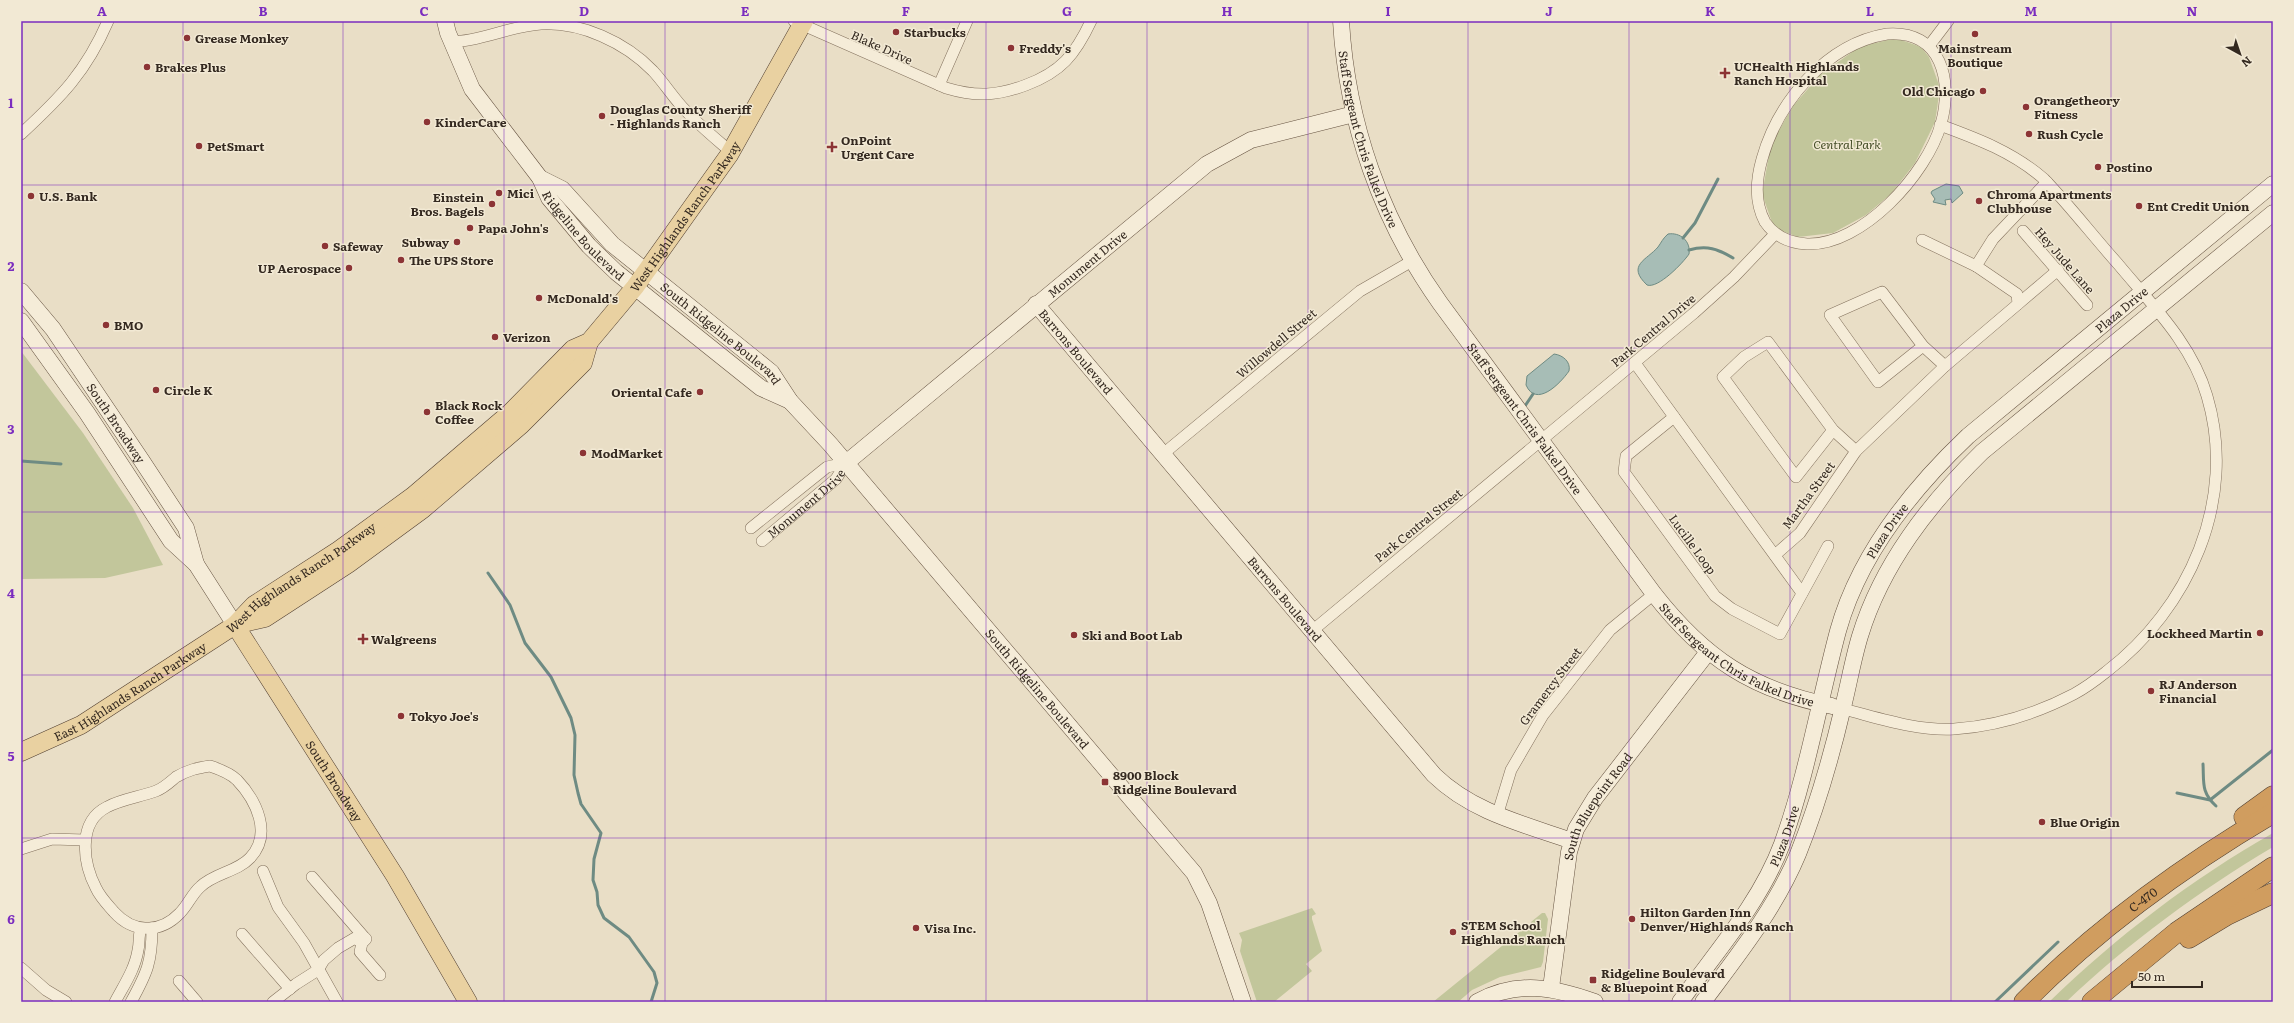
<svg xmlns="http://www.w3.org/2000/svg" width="2294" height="1023" viewBox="0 0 2294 1023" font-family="Literata,serif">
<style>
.green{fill:#c2c69b}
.water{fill:#a7bdb6;stroke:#6e8b83}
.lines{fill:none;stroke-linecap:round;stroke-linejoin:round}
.stream{stroke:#6e8b83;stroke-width:3}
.street-casing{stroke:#83715d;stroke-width:12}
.secondary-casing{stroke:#655240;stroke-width:17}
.primary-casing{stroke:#513f31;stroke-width:19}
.highway-casing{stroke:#513f31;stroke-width:21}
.street{stroke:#f5ecd8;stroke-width:11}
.secondary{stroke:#f5ecd8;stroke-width:16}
.primary{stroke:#e9d1a1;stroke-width:18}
.highway{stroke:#d09d5f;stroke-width:20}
.grid{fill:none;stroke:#7b2cbf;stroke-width:1;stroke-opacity:0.55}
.poi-dot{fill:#8c3435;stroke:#f2e9d4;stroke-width:1.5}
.labels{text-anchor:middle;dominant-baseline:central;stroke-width:3;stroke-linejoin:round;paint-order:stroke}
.poi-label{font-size:12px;font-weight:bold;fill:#342920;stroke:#f2e9d4;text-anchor:start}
.street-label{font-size:12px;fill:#342920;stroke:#f2e9d4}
.park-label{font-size:12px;font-style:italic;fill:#464f28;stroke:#f2e9d4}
.neatline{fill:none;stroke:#7b2cbf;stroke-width:1.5}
.grid-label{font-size:13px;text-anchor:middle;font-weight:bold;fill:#7b2cbf}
</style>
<rect width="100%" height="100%" fill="#e9dec6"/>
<!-- green -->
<g class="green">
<path d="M1896,38L1921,47L1929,57L1940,88L1935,122L1915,163L1891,194L1866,215L1833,233L1798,237L1774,228L1762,194L1771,144L1793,106L1820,75L1859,47Z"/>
<path d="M21,351L83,433L133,508L163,565L105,578L21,579Z"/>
<path d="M2273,833V847C2199,891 2128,943 2066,1002H2049C2116,937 2192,879 2273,833Z"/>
<path d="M1312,908L1316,914L1312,916V919L1322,951L1306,964L1312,971L1274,1002H1257L1240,951L1242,940L1239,933Z"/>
<path d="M1542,913H1545L1548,919L1543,962L1541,967L1500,977L1472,990L1458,1002H1433L1528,925L1533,931L1531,922Z"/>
</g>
<!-- water -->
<g class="water">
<path d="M1946,184L1959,186L1963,193L1952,203L1951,199L1945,200L1946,205L1933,202L1935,199L1931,193L1932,191Z"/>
<path d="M1668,234C1680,232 1691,241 1689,254C1683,263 1658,289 1647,285C1626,265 1647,260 1658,247C1661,243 1663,238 1668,234Z"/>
<path d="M1554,354C1563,355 1571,362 1569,371C1560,384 1536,408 1526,385L1527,376Z"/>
</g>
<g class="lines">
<!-- stream -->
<g class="stream">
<path d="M1683,238L1695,223L1718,179"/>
<path d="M1689,250C1707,245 1718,249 1733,258"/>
<path d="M1525,406L1533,394"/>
<path d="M21,461L61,464"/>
<path d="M488,573L510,605L525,643L551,677L571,718L575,735L574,775L578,793L581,804L601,833L594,859L593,880L597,892L598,905L604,918L629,937L654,972L657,983L651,1002"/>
<path d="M2203,764C2204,783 2201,792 2216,806"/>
<path d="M2177,793L2210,800L2273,750"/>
<path d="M1995,1002L2058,942"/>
</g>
<!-- street casing -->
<g class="street-casing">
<g id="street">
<path d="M794,21L946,88C976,97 997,96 1026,85C1061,72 1075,55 1091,21"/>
<path d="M1887,34C1942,30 1953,81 1941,124C1927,174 1862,246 1807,244C1790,243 1775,237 1765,222C1754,202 1756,180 1762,159C1778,102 1826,44 1887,34Z"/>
<path d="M451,42C482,41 510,26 541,24C581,22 625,42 653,71C665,84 674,99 686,111C700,126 716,139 731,152"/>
<path d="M1929,46L1948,21"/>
<path d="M939,85L967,21"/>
<path d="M21,134C61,97 86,72 108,21"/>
<path d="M2023,231L2087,305"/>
<path d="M1922,240L1976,266"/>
<path d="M2018,304L2058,270"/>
<path d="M1923,346L1878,382L1830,315L1882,292L1923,346L1945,366"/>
<path d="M1635,363L1802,593"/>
<path d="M1674,417L1626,456L1624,472L1715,596L1732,609L1780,634L1828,546"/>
<path d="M1833,430L1796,477L1723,377L1744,357L1768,342L1833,430L1856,451"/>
<path d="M1163,454L1360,291L1412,261"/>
<path d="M751,528L827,467L846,463"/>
<path id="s1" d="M762,541L836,479L846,463"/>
<path d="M1775,555L1800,533L1856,451L1945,366L2018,304L2017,294L1976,266L1993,239L2047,182"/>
<path d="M1312,631L1694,313L1734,277L1775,234"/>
<path d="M1843,709C1879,718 1916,731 1954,729C1996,726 2036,714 2074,694C2085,688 2096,680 2106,672C2189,609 2238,500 2207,396C2192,344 2152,305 2118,264C2093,236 2070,206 2044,179C2013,152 1978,139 1940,125"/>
<path d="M210,766C219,769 230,773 237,780C256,800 273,834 250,858C237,872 214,873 200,887C192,894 188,905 180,913C160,934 133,933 114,912C108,905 100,897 96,888C83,863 77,822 107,807C122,799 140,797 156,791C164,788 170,782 176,777C188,770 197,768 210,766Z"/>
<path d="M1497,816L1511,770L1543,715L1610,630L1654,594"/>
<path d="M21,849L52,839L85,840"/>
<path d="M263,871L278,907L304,943L337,1002"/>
<path d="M312,877L364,937L366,939L362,943L360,952L380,975"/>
<path d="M242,934L290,989"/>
<path d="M21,968L46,990L66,1002"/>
<path d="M179,981L197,1002"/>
<path d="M115,1002C124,985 135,969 138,950C140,942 138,936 141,929"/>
<path d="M131,1002C147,973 152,962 152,928"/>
<path d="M273,1002L296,984L318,970L324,960L338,948L355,938L362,943"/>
</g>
</g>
<!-- secondary casing -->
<g class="secondary-casing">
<g id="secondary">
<path id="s2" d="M445,21L448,33L472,89L540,178L549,198L589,246L616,272L761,388L790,401"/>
<path id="s3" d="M1341,21C1347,123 1381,220 1440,303L1654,594C1704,658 1752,690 1832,706"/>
<path id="s4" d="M540,178L562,189L612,244L771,372L790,401L830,444L1194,873L1209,903L1243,1002"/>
<path id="s5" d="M21,291L53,329L142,461L186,528L196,564"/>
<path id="s6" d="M1036,304L1434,775C1472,812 1523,824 1572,841"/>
<path d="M21,321L87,413L171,541L196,564L235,625"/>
<path id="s7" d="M846,463L1207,164L1251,140L1354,114"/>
<path id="s8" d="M1551,988L1569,852L1576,829L1595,798L1708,652"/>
<path d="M1477,1002C1517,980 1554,987 1595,1002"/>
<path id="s9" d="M1680,1002C1716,952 1760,903 1782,844C1807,775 1819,702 1838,631C1859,555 1912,489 1968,436L2273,184"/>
<path d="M1703,1002C1738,955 1775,909 1798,854C1816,809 1832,754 1843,707C1849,683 1853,659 1860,636C1882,564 1929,504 1982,452L2273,213"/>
</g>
</g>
<!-- primary casing -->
<g class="primary-casing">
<g id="primary">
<path d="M235,625L265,618L348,564L423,509L521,425L583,363L589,342"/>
<path id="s10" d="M235,625L395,876L468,1002"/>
<path id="s11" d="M21,752L81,725L235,625L254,605L339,550L413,496L510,413L573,349L589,342L635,287L729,155L804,21"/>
</g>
</g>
<!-- highway casing -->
<g class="highway-casing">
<g id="highway">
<path d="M2244,817L2273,796"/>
<path d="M2189,938L2227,915L2273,893"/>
<path id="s12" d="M2024,1002C2098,928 2183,866 2273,813"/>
<path d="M2092,1002L2177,932L2273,867"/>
</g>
</g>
<!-- street -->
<use href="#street" class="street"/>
<!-- secondary -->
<use href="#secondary" class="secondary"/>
<!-- primary -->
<use href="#primary" class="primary"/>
<!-- highway -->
<use href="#highway" class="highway"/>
</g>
<!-- grid -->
<path class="grid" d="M183,21V1002M343,21V1002M504,21V1002M665,21V1002M826,21V1002M986,21V1002M1147,21V1002M1308,21V1002M1468,21V1002M1629,21V1002M1790,21V1002M1951,21V1002M2111,21V1002M21,185H2273M21,348H2273M21,512H2273M21,675H2273M21,838H2273"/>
<!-- markers -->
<g class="poi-dot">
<circle cx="896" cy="32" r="4"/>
<circle cx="1975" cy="34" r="4"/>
<circle cx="187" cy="38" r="4"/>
<circle cx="1011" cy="48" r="4"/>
<circle cx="147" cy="67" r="4"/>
<path d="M1723 67h4v4h4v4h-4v4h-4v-4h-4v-4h4z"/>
<circle cx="1983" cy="91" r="4"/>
<circle cx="2026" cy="107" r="4"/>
<circle cx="602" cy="116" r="4"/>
<circle cx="427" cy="122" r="4"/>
<circle cx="2029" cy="134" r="4"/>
<circle cx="199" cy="146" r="4"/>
<path d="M830 141h4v4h4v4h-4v4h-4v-4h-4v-4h4z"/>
<circle cx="2098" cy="167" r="4"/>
<circle cx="499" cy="193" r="4"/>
<circle cx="31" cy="196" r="4"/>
<circle cx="1979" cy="201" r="4"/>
<circle cx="492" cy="204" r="4"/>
<circle cx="2139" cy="206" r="4"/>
<circle cx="470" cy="228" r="4"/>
<circle cx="457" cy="242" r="4"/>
<circle cx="325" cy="246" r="4"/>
<circle cx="401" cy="260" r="4"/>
<circle cx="349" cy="268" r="4"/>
<circle cx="539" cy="298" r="4"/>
<circle cx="106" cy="325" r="4"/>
<circle cx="495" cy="337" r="4"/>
<circle cx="156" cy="390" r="4"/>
<circle cx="700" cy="392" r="4"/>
<circle cx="427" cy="412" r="4"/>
<circle cx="583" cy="453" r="4"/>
<circle cx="2260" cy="633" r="4"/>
<circle cx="1074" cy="635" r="4"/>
<path d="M361 633h4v4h4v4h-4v4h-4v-4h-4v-4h4z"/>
<circle cx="2151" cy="691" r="4"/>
<circle cx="401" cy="716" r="4"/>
<rect x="1101" y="778" width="8" height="8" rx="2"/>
<circle cx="2042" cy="822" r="4"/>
<circle cx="1632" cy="919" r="4"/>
<circle cx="916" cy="928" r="4"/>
<circle cx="1453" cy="932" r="4"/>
<rect x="1589" y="976" width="8" height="8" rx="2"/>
</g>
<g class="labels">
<!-- poi labels -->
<g class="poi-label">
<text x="904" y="32">Starbucks</text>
<text x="195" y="38">Grease Monkey</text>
<text x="1019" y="48">Freddy's</text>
<text x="1975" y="48" text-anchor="middle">Mainstream<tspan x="1975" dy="14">Boutique</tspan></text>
<text x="1734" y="66">UCHealth Highlands<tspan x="1734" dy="14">Ranch Hospital</tspan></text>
<text x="155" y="67">Brakes Plus</text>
<text x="1975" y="91" text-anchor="end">Old Chicago</text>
<text x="2034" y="100">Orangetheory<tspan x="2034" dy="14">Fitness</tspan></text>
<text x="610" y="109">Douglas County Sheriff<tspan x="610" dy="14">- Highlands Ranch</tspan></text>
<text x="435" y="122">KinderCare</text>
<text x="2037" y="134">Rush Cycle</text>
<text x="841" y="140">OnPoint<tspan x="841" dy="14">Urgent Care</tspan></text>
<text x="207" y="146">PetSmart</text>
<text x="2106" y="167">Postino</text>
<text x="507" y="193">Mici</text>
<text x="1987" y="194">Chroma Apartments<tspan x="1987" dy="14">Clubhouse</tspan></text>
<text x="39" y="196">U.S. Bank</text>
<text x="484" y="197" text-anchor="end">Einstein<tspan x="484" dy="14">Bros. Bagels</tspan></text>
<text x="2147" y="206">Ent Credit Union</text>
<text x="478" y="228">Papa John's</text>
<text x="449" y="242" text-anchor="end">Subway</text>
<text x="333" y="246">Safeway</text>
<text x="409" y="260">The UPS Store</text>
<text x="341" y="268" text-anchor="end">UP Aerospace</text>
<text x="547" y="298">McDonald's</text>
<text x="114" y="325">BMO</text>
<text x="503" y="337">Verizon</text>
<text x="164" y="390">Circle K</text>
<text x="692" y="392" text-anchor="end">Oriental Cafe</text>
<text x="435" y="405">Black Rock<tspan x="435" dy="14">Coffee</tspan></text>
<text x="591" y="453">ModMarket</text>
<text x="2252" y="633" text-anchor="end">Lockheed Martin</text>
<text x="1082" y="635">Ski and Boot Lab</text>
<text x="371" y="639">Walgreens</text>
<text x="2159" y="684">RJ Anderson<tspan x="2159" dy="14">Financial</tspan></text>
<text x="409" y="716">Tokyo Joe's</text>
<text x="1113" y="775">8900 Block<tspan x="1113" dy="14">Ridgeline Boulevard</tspan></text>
<text x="2050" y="822">Blue Origin</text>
<text x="1640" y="912">Hilton Garden Inn<tspan x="1640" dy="14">Denver/Highlands Ranch</tspan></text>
<text x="1461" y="925">STEM School<tspan x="1461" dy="14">Highlands Ranch</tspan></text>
<text x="924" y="928">Visa Inc.</text>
<text x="1601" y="973">Ridgeline Boulevard<tspan x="1601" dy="14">&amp; Bluepoint Road</tspan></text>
</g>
<!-- street labels -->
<g class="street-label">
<text transform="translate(882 47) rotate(24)">Blake Drive</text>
<text stroke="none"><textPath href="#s3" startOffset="122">Staff Sergeant Chris Falkel Drive</textPath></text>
<text stroke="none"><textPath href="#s11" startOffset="863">West Highlands Ranch Parkway</textPath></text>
<text stroke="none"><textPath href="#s2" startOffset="258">Ridgeline Boulevard</textPath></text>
<text transform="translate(2065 260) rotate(49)">Hey Jude Lane</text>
<text stroke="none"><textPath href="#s7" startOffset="313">Monument Drive</textPath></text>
<text stroke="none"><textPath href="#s9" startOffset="845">Plaza Drive</textPath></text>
<text transform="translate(1653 330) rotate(-40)">Park Central Drive</text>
<text stroke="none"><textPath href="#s4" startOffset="240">South Ridgeline Boulevard</textPath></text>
<text transform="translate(1276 343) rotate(-40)">Willowdell Street</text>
<text stroke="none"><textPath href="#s6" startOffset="62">Barrons Boulevard</textPath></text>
<text stroke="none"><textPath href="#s3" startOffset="446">Staff Sergeant Chris Falkel Drive</textPath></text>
<text stroke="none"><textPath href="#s5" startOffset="163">South Broadway</textPath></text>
<text transform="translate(1808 495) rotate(-54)">Martha Street</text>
<text stroke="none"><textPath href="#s1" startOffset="58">Monument Drive</textPath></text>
<text transform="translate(1418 525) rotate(-39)">Park Central Street</text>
<text stroke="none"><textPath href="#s9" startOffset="521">Plaza Drive</textPath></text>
<text transform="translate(1693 544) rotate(54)">Lucille Loop</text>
<text stroke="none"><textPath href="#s11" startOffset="331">West Highlands Ranch Parkway</textPath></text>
<text stroke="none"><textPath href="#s6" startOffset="386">Barrons Boulevard</textPath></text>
<text stroke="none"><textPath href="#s3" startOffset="769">Staff Sergeant Chris Falkel Drive</textPath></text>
<text transform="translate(1550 686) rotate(-53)">Gramercy Street</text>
<text stroke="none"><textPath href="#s4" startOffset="717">South Ridgeline Boulevard</textPath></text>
<text stroke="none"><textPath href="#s11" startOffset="125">East Highlands Ranch Parkway</textPath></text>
<text stroke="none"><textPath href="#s10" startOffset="185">South Broadway</textPath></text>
<text stroke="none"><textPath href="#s8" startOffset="191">South Bluepoint Road</textPath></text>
<text stroke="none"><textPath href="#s9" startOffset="197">Plaza Drive</textPath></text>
<text stroke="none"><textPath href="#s12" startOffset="157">C-470</textPath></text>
</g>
<!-- park labels -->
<g class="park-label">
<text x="1847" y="144">Central Park</text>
</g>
</g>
<!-- border -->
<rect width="2294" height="1023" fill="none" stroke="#f2e9d4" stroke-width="44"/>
<!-- north arrow -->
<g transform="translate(2240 54) rotate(140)" stroke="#f2e9d4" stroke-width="3" paint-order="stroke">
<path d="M0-3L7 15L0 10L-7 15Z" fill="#342920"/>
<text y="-6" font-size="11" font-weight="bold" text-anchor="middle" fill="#342920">N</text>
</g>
<!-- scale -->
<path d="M2132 981v6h70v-6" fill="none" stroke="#342920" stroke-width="2"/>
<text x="2138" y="981" font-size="12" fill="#342920" stroke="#f2e9d4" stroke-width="3" paint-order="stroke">50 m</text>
<rect x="22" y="22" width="2250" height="979" class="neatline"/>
<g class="grid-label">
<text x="102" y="16">A</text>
<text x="263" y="16">B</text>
<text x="424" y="16">C</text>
<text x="584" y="16">D</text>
<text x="745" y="16">E</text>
<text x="906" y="16">F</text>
<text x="1067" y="16">G</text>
<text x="1227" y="16">H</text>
<text x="1388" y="16">I</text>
<text x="1549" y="16">J</text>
<text x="1710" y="16">K</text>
<text x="1870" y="16">L</text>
<text x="2031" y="16">M</text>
<text x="2192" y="16">N</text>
<text x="11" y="108">1</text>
<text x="11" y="271">2</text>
<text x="11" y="434">3</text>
<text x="11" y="598">4</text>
<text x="11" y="761">5</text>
<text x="11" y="924">6</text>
</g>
</svg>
